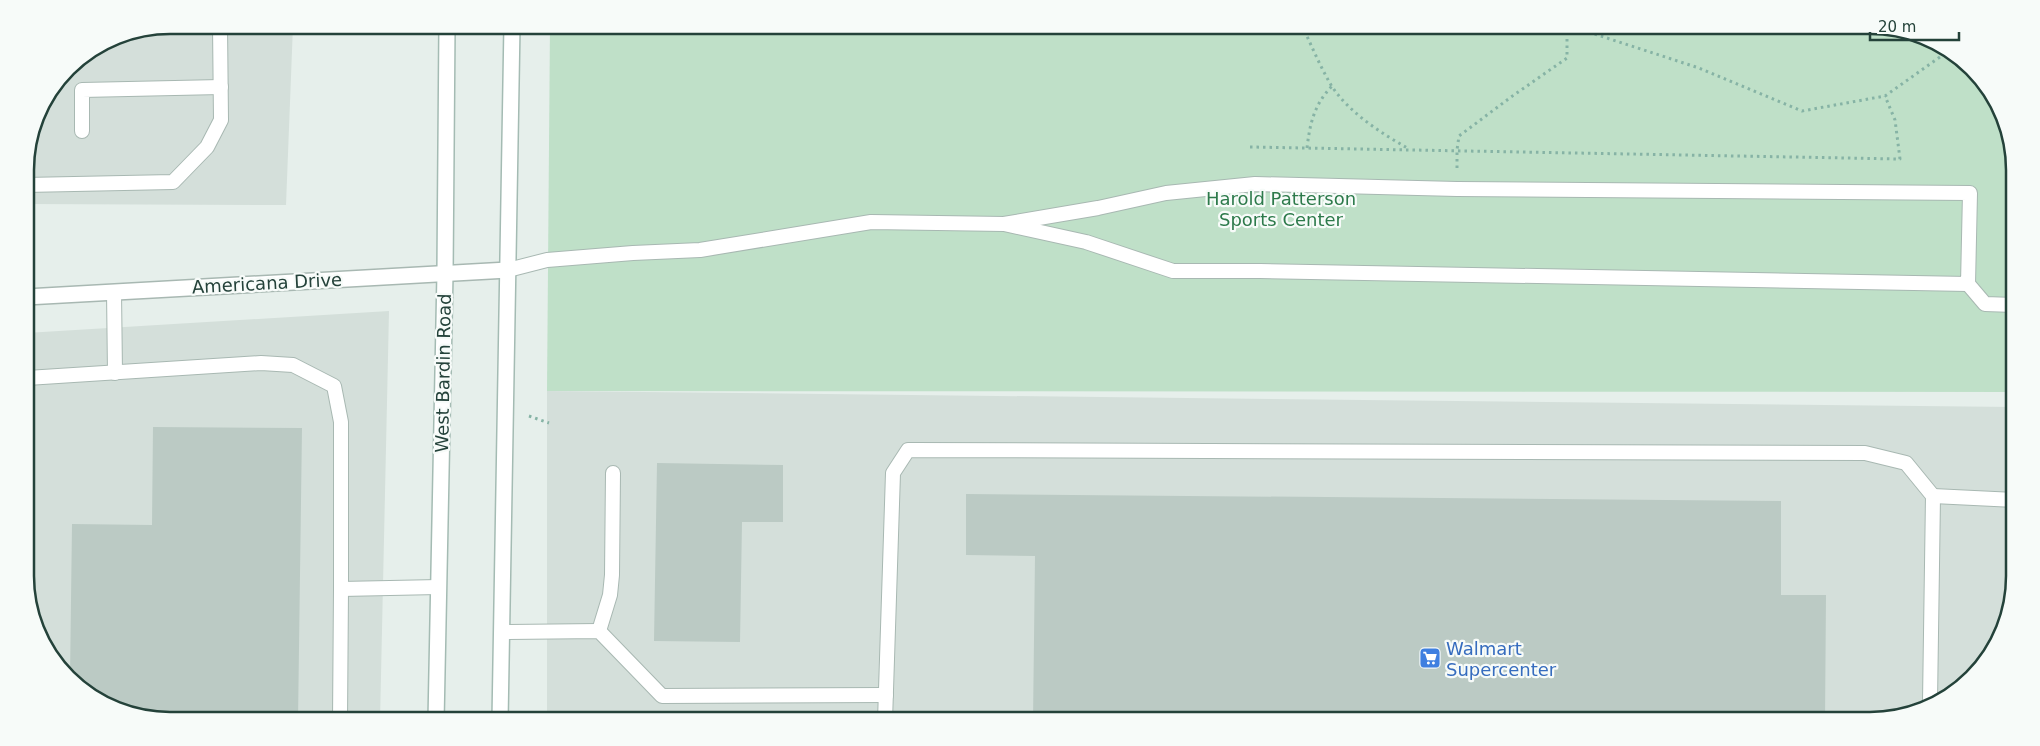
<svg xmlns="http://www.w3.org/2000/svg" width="2040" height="746" viewBox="0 0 2040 746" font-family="'DejaVu Sans',sans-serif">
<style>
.built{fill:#d4dfda}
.green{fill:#bfe0c8}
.building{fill:#bbcac4}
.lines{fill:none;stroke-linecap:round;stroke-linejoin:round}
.lane-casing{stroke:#a8b8b2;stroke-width:16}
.street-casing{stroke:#a8b8b2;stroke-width:18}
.secondary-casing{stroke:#a4bbb3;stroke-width:18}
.path{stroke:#86b3a5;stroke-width:3;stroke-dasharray:2.5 4;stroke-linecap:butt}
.lane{stroke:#fff;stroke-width:14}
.street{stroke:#fff;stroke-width:15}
.secondary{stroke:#fff;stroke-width:15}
.labels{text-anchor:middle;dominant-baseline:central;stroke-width:4.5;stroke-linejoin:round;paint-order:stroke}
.park-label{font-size:18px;fill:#2d7a4b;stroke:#f7fbf9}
.street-label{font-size:18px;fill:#24423a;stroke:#f7fbf9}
.shop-label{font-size:18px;fill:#366cbe;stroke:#f7fbf9;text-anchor:start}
.rim{fill:none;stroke:#24423a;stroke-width:2.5}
</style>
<rect width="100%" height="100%" fill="#e6efeb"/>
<!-- built -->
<g class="built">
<path d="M169,25H293L286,205L26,204L25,160L40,105L74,61L114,36Z"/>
<path d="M389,311L380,721H169L123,713L61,672L28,604L26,333Z"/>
<path d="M547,391L2014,407L2015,577L2007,623L1959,691L1880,721H547Z"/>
</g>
<!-- green -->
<path class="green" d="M550,25H1871L1917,33L1979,74L2014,150V392L547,391Z"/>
<!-- building -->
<g class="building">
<path d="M146,30V36H117V35Z"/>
<path d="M153,427L302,428L298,721H169L123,713L70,678L72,524L152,525Z"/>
<path d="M657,463L783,465V522H742L740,642L654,641Z"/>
<path d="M966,494L1781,501V595H1826L1825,721H1033L1035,556L966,555Z"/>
</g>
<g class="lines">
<!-- lane casing -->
<g class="lane-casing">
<g id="lane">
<path d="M82,131V90L221,87"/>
<path d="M25,185L173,182L207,147L221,120L220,25"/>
<path d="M508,270L547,260L633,253L700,250L871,222L1004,224L1086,242L1173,271H1260L1968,284L1970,193L1457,189L1255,184L1166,193L1098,208L1004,224"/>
<path d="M1968,284L1985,304L2014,305"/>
<path d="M114,292L115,373"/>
<path d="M27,378L261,363L293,365L334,386L341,422V589L439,587"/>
<path d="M1933,496L2015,500"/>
<path d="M599,631L610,595L612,575L613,473"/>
<path d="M502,632L599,631L662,696L886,695"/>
<path d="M340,721L341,589"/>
<path d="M885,721L893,473L908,450L1865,453L1906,463L1933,496L1930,702"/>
</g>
</g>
<!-- street casing -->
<g class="street-casing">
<path id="street" d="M26,297L508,270"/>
</g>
<!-- secondary casing -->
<g class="secondary-casing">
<g id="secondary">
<path d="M436,721L445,273L447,25"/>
<path d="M500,721L512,25"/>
</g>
</g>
<!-- path -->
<g class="path">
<path d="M1302,25C1311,45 1320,66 1331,85C1349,113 1381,133 1409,149"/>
<path d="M1250,147L1900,159L1895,120L1885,96"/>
<path d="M1307,148C1310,123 1314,105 1332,86"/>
<path d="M1457,168V150L1459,136L1511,97L1567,58V25L1699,68L1802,111L1885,96L1940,57L1943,50"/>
<path d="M529,416L549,423"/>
</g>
<!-- lane -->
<use href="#lane" class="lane"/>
<!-- street -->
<use href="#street" class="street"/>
<!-- secondary -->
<use href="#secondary" class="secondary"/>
</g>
<!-- icons -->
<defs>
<g id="supermarket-square" transform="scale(1.125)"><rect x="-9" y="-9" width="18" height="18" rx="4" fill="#3f7fe0" stroke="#f7fbf9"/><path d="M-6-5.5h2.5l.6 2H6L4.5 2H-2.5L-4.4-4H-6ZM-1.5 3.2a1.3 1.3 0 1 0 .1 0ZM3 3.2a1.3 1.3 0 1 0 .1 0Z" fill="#fff"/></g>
</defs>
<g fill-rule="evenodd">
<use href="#supermarket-square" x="1430" y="658"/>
</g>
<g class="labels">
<!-- park labels -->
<g class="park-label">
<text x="1281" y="198">Harold Patterson<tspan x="1281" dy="21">Sports Center</tspan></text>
</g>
<!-- street labels -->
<g class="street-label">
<text transform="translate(267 283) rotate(-3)">Americana Drive</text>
<text transform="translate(443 373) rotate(-89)">West Bardin Road</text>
</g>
<!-- shop labels -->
<g class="shop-label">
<text x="1446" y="648">Walmart<tspan x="1446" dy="21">Supercenter</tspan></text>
</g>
</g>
<!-- crop -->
<path d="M0 0H2040V746H0ZM170 34H1870A136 136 0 0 1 2006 170V576A136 136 0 0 1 1870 712H170A136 136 0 0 1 34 576V170A136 136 0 0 1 170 34Z" fill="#f7fbf9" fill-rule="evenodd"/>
<path class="rim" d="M170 34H1870A136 136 0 0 1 2006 170V576A136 136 0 0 1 1870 712H170A136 136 0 0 1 34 576V170A136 136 0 0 1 170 34Z"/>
<!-- scale -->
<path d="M1870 32v8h89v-8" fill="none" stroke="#24423a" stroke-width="2.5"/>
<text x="1878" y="32" font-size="15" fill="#24423a" stroke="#f7fbf9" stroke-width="4" paint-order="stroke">20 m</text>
</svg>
